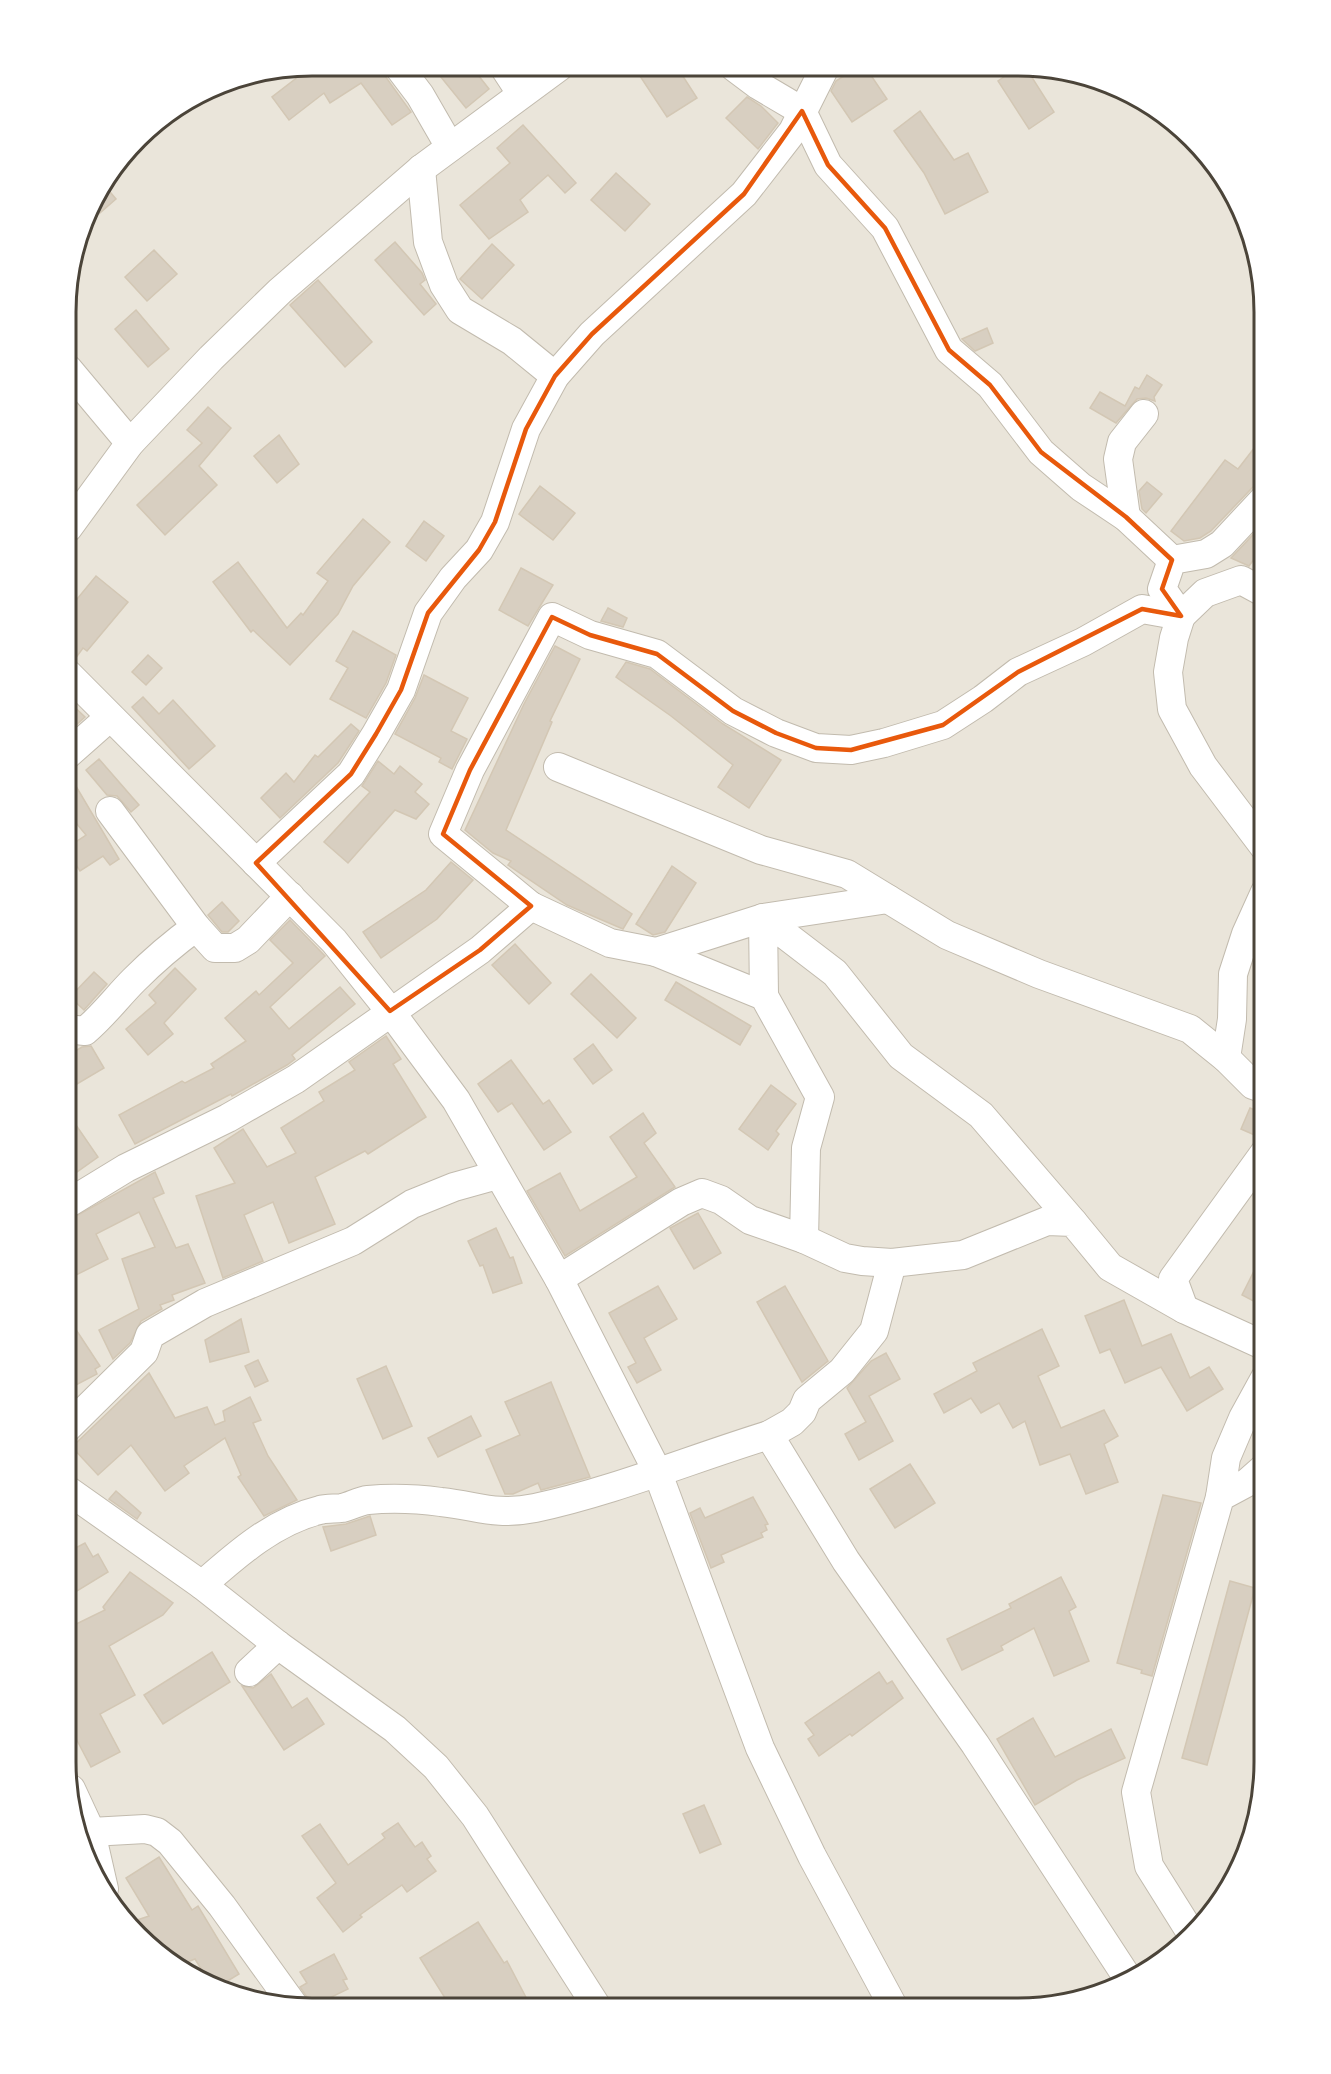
<svg xmlns="http://www.w3.org/2000/svg" width="1331" height="2074" viewBox="0 0 1331 2074" font-family="'Nunito Sans',sans-serif">
<style>
.residential{fill:#eae5da}
.building{fill:#d8cfc1;stroke:#d3c7b4;stroke-width:1.5}
.lines{fill:none;stroke-linecap:round;stroke-linejoin:round}
.minor-casing{stroke:#c2bbae;stroke-width:30}
.minor{stroke:#fff;stroke-width:28}
.marked{fill:none;stroke:#e8590c;stroke-width:4.5;stroke-linejoin:round}
.rim{fill:none;stroke:#4b4439;stroke-width:3}
</style>
<rect width="100%" height="100%" fill="#f6f3ec"/>
<!-- residential -->
<path class="residential" d="M312,66L1051,68L1113,85L1168,117L1214,162L1246,218L1265,312L1264,1778L1252,1841L1223,1899L1169,1957L1113,1989L1019,2008L280,2006L218,1989L163,1957L117,1912L85,1856L66,1762L68,280L92,203L150,127L218,85Z"/>
<!-- building -->
<g class="building">
<path d="M323,66H382L385,76L411,112L392,125L361,83L330,103L324,93L289,120L272,97L303,73L306,77Z"/>
<path d="M432,66H471L489,89L466,108Z"/>
<path d="M634,67H677L697,98L667,117Z"/>
<path d="M856,68H866L887,99L852,122L831,91L836,81Z"/>
<path d="M1017,68H1026L1054,112L1029,129L998,81Z"/>
<path d="M747,97L761,106L778,123L758,149L726,118Z"/>
<path d="M920,111L954,160L968,153L988,192L945,214L924,173L894,131Z"/>
<path d="M523,125L576,183L565,193L548,175L520,200L528,212L489,239L460,205L510,163L497,148Z"/>
<path d="M616,173L650,204L625,231L591,200Z"/>
<path d="M105,186L116,199L85,226L92,203Z"/>
<path d="M395,242L422,273L425,280L420,284L436,304L424,315L375,260Z"/>
<path d="M492,244L514,265L482,299L460,279Z"/>
<path d="M154,250L177,274L147,301L125,277Z"/>
<path d="M318,280L372,342L345,367L290,305Z"/>
<path d="M136,310L169,349L148,367L115,329Z"/>
<path d="M987,328L993,343L975,351L962,339Z"/>
<path d="M1147,375L1162,385L1154,397L1155,401L1146,398L1137,399L1116,423L1090,408L1100,392L1125,406L1135,387L1139,389Z"/>
<path d="M208,407L231,428L199,466L217,485L165,535L137,505L202,443L187,430Z"/>
<path d="M1265,434V482L1253,487L1211,531L1200,538L1184,541L1171,531L1225,460L1238,469Z"/>
<path d="M279,435L299,464L277,483L254,456Z"/>
<path d="M1147,482L1162,494L1146,513L1142,509L1139,491Z"/>
<path d="M540,486L575,513L553,540L519,514Z"/>
<path d="M363,519L390,542L353,586L338,614L290,665L253,630L251,632L213,582L238,562L287,628L301,613L303,615L328,581L317,573Z"/>
<path d="M424,521L444,536L426,561L406,546Z"/>
<path d="M1265,522V561L1257,555L1249,566L1231,558Z"/>
<path d="M521,568L553,585L528,626L499,610Z"/>
<path d="M96,576L128,602L87,651L83,648L75,659L68,658V610Z"/>
<path d="M608,608L627,618L623,627L601,621Z"/>
<path d="M353,631L396,655L386,683L366,718L330,699L348,668L336,661Z"/>
<path d="M555,646L580,659L550,721L552,722L506,830L632,914L623,929L567,905L508,865L511,861L493,853L465,830L524,704Z"/>
<path d="M148,655L162,668L146,685L132,672Z"/>
<path d="M626,662L650,669L723,724L781,760L749,808L718,787L733,765L671,716L616,677Z"/>
<path d="M424,675L468,698L451,731L467,739L452,769L439,762L441,758L395,734L415,698Z"/>
<path d="M143,697L159,714L173,700L215,746L189,769L132,707Z"/>
<path d="M67,700L85,717L67,733Z"/>
<path d="M351,724L359,731L338,763L280,818L261,798L286,773L294,782L315,755L318,757Z"/>
<path d="M99,759L139,805L131,812L117,796L107,795L86,770Z"/>
<path d="M378,761L394,774L400,766L422,784L415,792L429,804L416,819L395,810L348,863L324,842L370,792L362,786Z"/>
<path d="M67,771L119,859L110,865L103,856L80,871L67,851V848L86,835L67,812Z"/>
<path d="M451,862L473,880L437,919L381,958L363,932L426,890Z"/>
<path d="M672,866L696,883L665,932L653,935L636,924Z"/>
<path d="M222,902L239,921L228,932H222L208,915Z"/>
<path d="M290,920L325,956L270,1007L289,1029L340,987L355,1004L292,1055L295,1059L287,1065L232,1096L231,1094L135,1144L119,1115L182,1081L185,1083L214,1068L211,1064L246,1041L225,1018L256,991L259,995L293,963L270,940Z"/>
<path d="M515,944L551,983L529,1004L492,965Z"/>
<path d="M175,968L196,989L164,1023L173,1034L148,1055L126,1029L156,1003L149,995Z"/>
<path d="M94,972L107,984L84,1010L70,997Z"/>
<path d="M591,974L636,1018L617,1038L571,994Z"/>
<path d="M676,982L751,1026L740,1045L665,1000Z"/>
<path d="M386,1036L401,1059L393,1064L426,1117L368,1154L365,1151L315,1177L335,1224L289,1243L273,1202L244,1215L263,1261L223,1278L196,1196L235,1183L214,1148L243,1129L267,1167L296,1153L281,1128L324,1101L319,1092L355,1070L349,1062Z"/>
<path d="M593,1044L612,1070L593,1084L574,1059Z"/>
<path d="M91,1046L104,1068L77,1084L67,1067V1056L82,1047Z"/>
<path d="M511,1060L543,1104L549,1100L571,1132L544,1150L512,1103L498,1112L478,1084Z"/>
<path d="M771,1085L796,1104L776,1131L779,1134L768,1150L739,1129Z"/>
<path d="M1250,1108L1265,1114V1136L1259,1137L1241,1129Z"/>
<path d="M67,1112L98,1157L67,1179Z"/>
<path d="M643,1113L656,1133L644,1143L675,1187L565,1256L527,1191L560,1173L580,1211L637,1177L610,1137Z"/>
<path d="M155,1172L164,1193L153,1198L176,1248L188,1244L205,1283L172,1295L174,1300L160,1305L162,1309L141,1321L130,1343L113,1359L99,1330L139,1309L122,1259L155,1247L139,1212L96,1234L108,1259L72,1277L67,1265V1221Z"/>
<path d="M698,1213L721,1253L694,1269L670,1228Z"/>
<path d="M496,1228L510,1258L513,1257L522,1283L493,1293L483,1265L480,1266L468,1241Z"/>
<path d="M1265,1249V1307L1242,1295Z"/>
<path d="M658,1286L677,1319L644,1338L661,1370L637,1383L628,1367L636,1363L609,1313Z"/>
<path d="M785,1286L828,1361L802,1382L757,1302Z"/>
<path d="M1124,1300L1142,1346L1171,1334L1190,1378L1209,1367L1223,1389L1187,1411L1161,1367L1125,1383L1110,1349L1100,1353L1085,1316Z"/>
<path d="M67,1316L100,1366L95,1369L97,1374L74,1386L67,1370Z"/>
<path d="M241,1319L249,1352L210,1362L205,1340Z"/>
<path d="M1042,1329L1059,1366L1038,1376L1061,1428L1104,1410L1118,1436L1104,1444L1118,1482L1086,1494L1070,1454L1040,1465L1025,1421L1013,1428L999,1403L981,1413L971,1398L944,1413L934,1394L977,1371L973,1363Z"/>
<path d="M886,1353L900,1379L869,1396L893,1441L859,1460L845,1434L866,1422L847,1388L871,1361Z"/>
<path d="M258,1360L268,1381L255,1387L245,1366Z"/>
<path d="M386,1366L412,1426L383,1439L357,1379Z"/>
<path d="M149,1373L175,1418L207,1407L215,1425L225,1421L223,1411L250,1397L261,1420L253,1423L268,1456L297,1500L264,1516L238,1477L241,1475L225,1438L184,1466L189,1473L165,1491L131,1445L98,1475L72,1447Z"/>
<path d="M551,1382L590,1477L541,1490L538,1483L513,1494H505L486,1450L520,1435L505,1402Z"/>
<path d="M471,1416L481,1436L438,1457L428,1438Z"/>
<path d="M910,1464L935,1503L895,1528L870,1489Z"/>
<path d="M116,1491L141,1513L137,1519L109,1499Z"/>
<path d="M1163,1495L1201,1503L1152,1676L1141,1673L1142,1670L1117,1663Z"/>
<path d="M753,1497L768,1524L765,1525L767,1530L761,1533L763,1537L721,1555L724,1562L711,1568L690,1513L700,1508L705,1518Z"/>
<path d="M370,1516L376,1535L331,1551L323,1527L346,1524Z"/>
<path d="M85,1543L93,1557L98,1554L108,1572L77,1591L76,1589L66,1594V1553Z"/>
<path d="M130,1572L173,1603L163,1615L109,1646L135,1695L100,1714L120,1752L91,1767L71,1729L66,1732V1629L105,1610L103,1607Z"/>
<path d="M1061,1577L1076,1607L1069,1611L1089,1661L1054,1676L1034,1628L1001,1646L1003,1650L962,1670L947,1639L1011,1608L1009,1604Z"/>
<path d="M1230,1581L1255,1588L1207,1765L1182,1758Z"/>
<path d="M212,1652L230,1682L163,1724L144,1695Z"/>
<path d="M879,1672L887,1684L892,1681L903,1698L852,1736L850,1734L819,1756L808,1739L814,1735L805,1723Z"/>
<path d="M271,1674L292,1708L307,1698L324,1724L284,1750L242,1686L253,1688Z"/>
<path d="M1033,1718L1055,1757L1111,1729L1125,1758L1077,1780L1035,1805L997,1739Z"/>
<path d="M704,1805L721,1844L700,1853L683,1814Z"/>
<path d="M398,1823L415,1847L422,1842L431,1856L427,1859L436,1871L407,1892L402,1885L360,1915L362,1917L343,1932L317,1898L336,1883L302,1836L320,1824L348,1865L385,1838L382,1834Z"/>
<path d="M159,1857L192,1910L198,1906L239,1974L216,1988L211,1985L195,1959L177,1966L163,1957L128,1923L149,1916L126,1878Z"/>
<path d="M478,1922L504,1963L507,1961L531,2007L450,2006L420,1958Z"/>
<path d="M334,1954L347,1979L343,1980L348,1989L313,2006L300,1987L307,1983L300,1972Z"/>
</g>
<g class="lines">
<!-- minor casing -->
<g class="minor-casing">
<g id="minor">
<path d="M398,66L420,95L450,147"/>
<path d="M504,67L521,93"/>
<path d="M734,67L758,85L802,111L828,165L885,228L949,350L990,385L1041,452L1081,487L1126,517L1172,560"/>
<path d="M421,169L428,242L444,285L460,310L512,341L555,376"/>
<path d="M68,369L130,443"/>
<path d="M1126,517L1118,459L1122,442L1144,414"/>
<path d="M68,528L130,443L211,358L280,291L421,169L559,67"/>
<path d="M68,674L334,941L390,1011L456,1100L559,1279L657,1471L760,1748L812,1856L894,2008"/>
<path d="M67,755L110,717"/>
<path d="M558,767L761,850L847,874L947,935L1039,974L1190,1029L1226,1058"/>
<path d="M110,811L196,927L215,948H235L248,940L290,896"/>
<path d="M1265,848L1203,766L1172,709L1168,672L1174,638L1181,616L1162,589L1172,560L1206,554L1222,544L1265,498"/>
<path d="M256,863L351,774L376,734L401,690L428,613L453,578L479,550L495,522L526,429L555,376L592,334L744,194L793,131L825,67"/>
<path d="M888,899L763,918L656,952L610,943L531,906L443,834L470,770L552,617L590,635L657,654L733,711L776,733L816,748L851,750L884,743L943,725L983,699L1018,672L1083,642L1142,609L1181,616L1205,593L1241,580L1265,593"/>
<path d="M656,952L764,996L820,1097L806,1148L804,1239"/>
<path d="M764,996L763,918L835,973L901,1056L981,1115L1073,1222"/>
<path d="M67,1029L85,1031C104,1015 117,997 134,980C154,960 174,943 196,927"/>
<path d="M1265,1089L1253,1085L1226,1058L1232,1019L1233,974L1246,934L1265,892"/>
<path d="M67,1204L126,1168L228,1118L296,1079L480,950L531,906"/>
<path d="M559,1279L681,1202L702,1193L721,1200L750,1220L804,1239L845,1258L862,1261L892,1263L963,1255L1047,1221L1073,1222L1110,1267L1184,1309L1265,1346"/>
<path d="M1184,1309L1173,1279L1265,1152"/>
<path d="M66,1429L144,1352L150,1335L205,1303L353,1241L412,1204L454,1187L497,1175"/>
<path d="M769,1435L792,1422L802,1412L807,1400L842,1371L874,1331L892,1263"/>
<path d="M66,1489L202,1585L278,1645L395,1729L436,1767L475,1816L597,2007"/>
<path d="M1220,1497L1226,1458L1243,1418L1265,1378"/>
<path d="M202,1585C236,1555 274,1521 320,1510C327,1508 335,1509 342,1508C351,1506 359,1501 368,1500C391,1498 418,1499 441,1502C479,1506 494,1516 535,1508C614,1491 691,1459 769,1435L846,1561L975,1744L1129,1980"/>
<path d="M249,1672L278,1645"/>
<path d="M71,1789L91,1832L104,1889"/>
<path d="M91,1832L145,1829L157,1832L170,1842L222,1906L294,2006"/>
<path d="M1191,1933L1149,1866L1136,1792L1220,1497L1248,1482L1265,1467"/>
</g>
</g>
<!-- minor -->
<use href="#minor" class="minor"/>
</g>
<!-- marked area -->
<path class="marked" d="M802,111L828,165L885,228L949,350L990,385L1041,452L1126,517L1172,560L1162,589L1181,616L1142,609L1018,672L943,725L851,750L816,748L776,733L733,711L657,654L590,635L552,617L470,770L443,834L531,906L480,950L390,1011L256,863L351,774L376,734L401,690L428,613L479,550L495,522L526,429L555,376L592,334L744,194Z"/>
<!-- crop -->
<path d="M0 0H1331V2074H0ZM312 76H1018A236 236 0 0 1 1254 312V1762A236 236 0 0 1 1018 1998H312A236 236 0 0 1 76 1762V312A236 236 0 0 1 312 76Z" fill="#fff" fill-rule="evenodd"/>
<path class="rim" d="M312 76H1018A236 236 0 0 1 1254 312V1762A236 236 0 0 1 1018 1998H312A236 236 0 0 1 76 1762V312A236 236 0 0 1 312 76Z"/>
</svg>
